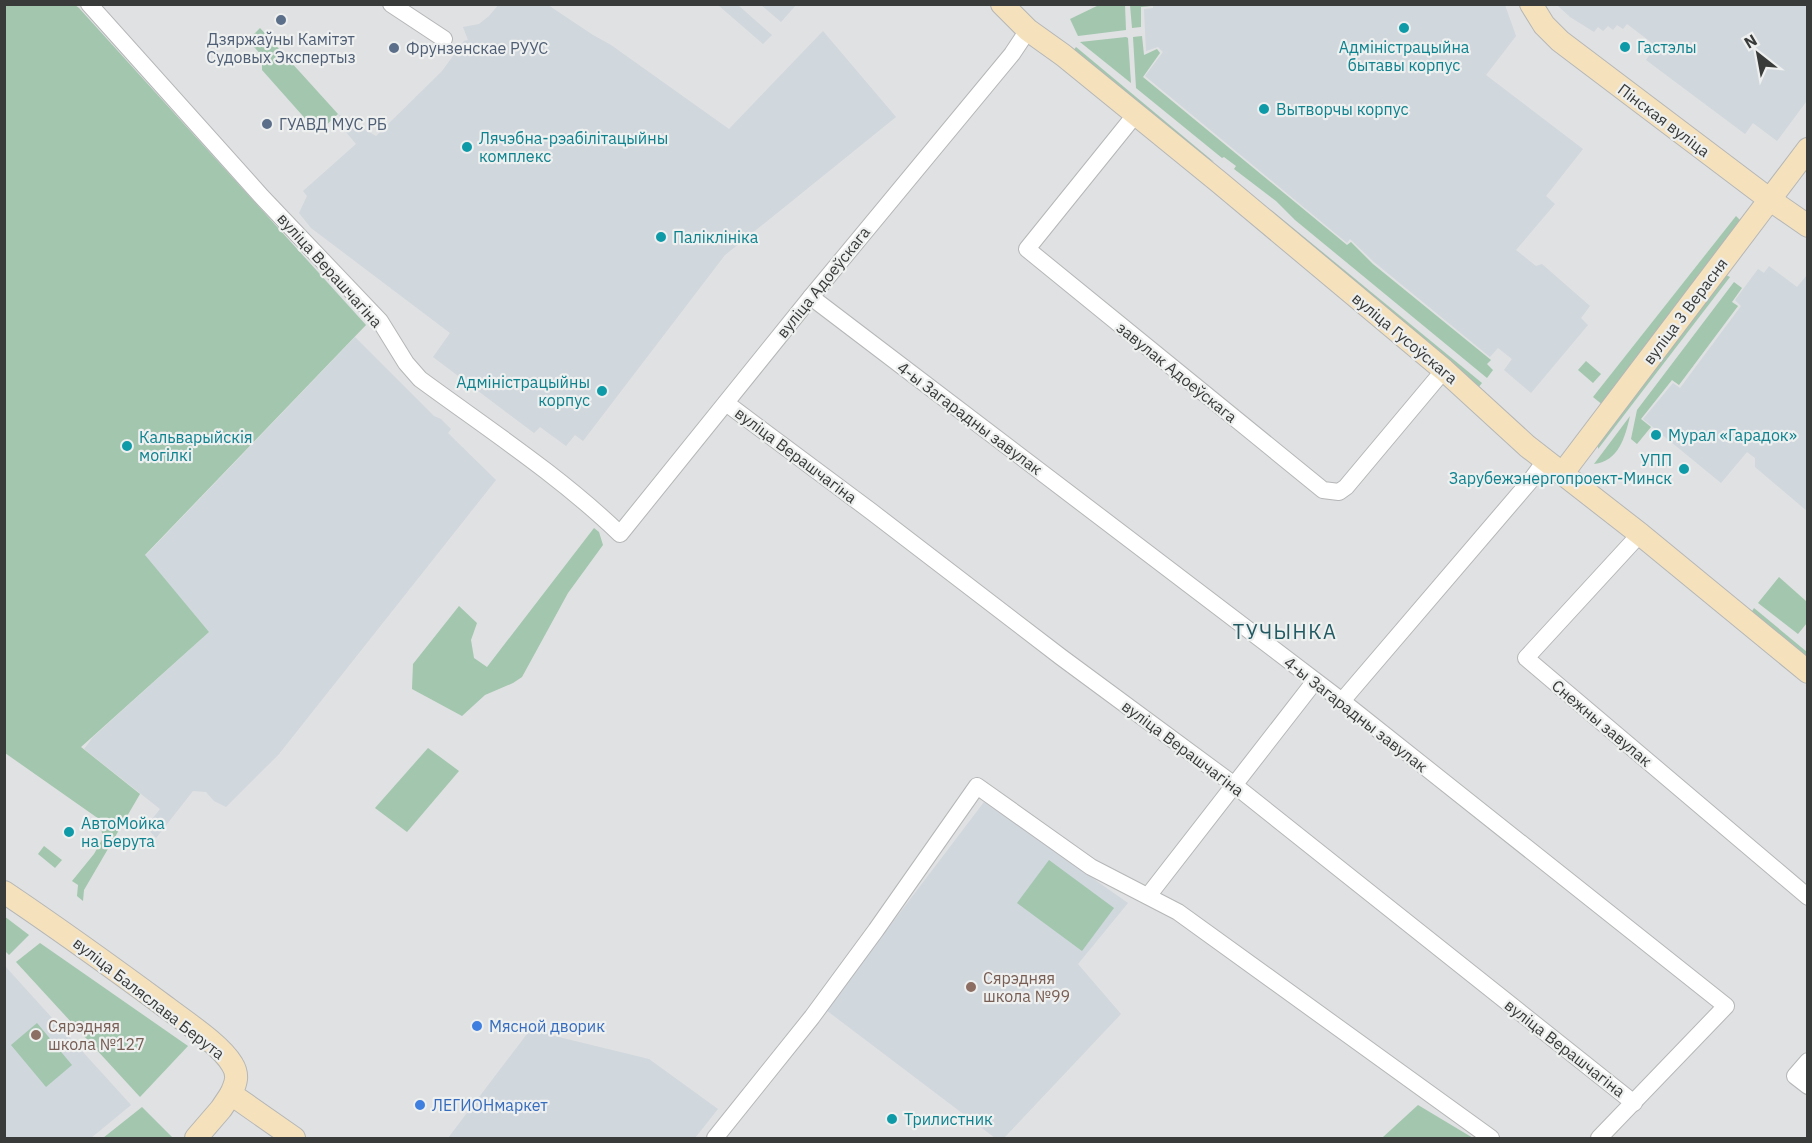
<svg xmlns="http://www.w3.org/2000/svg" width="1812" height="1143" viewBox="0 0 1812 1143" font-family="'IBM Plex Sans',sans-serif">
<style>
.built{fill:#d0d7dd}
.green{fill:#a2c6ae}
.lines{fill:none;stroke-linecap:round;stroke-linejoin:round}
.street-casing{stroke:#b5b6b7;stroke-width:18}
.secondary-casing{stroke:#b5b6b7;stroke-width:24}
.street{stroke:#fff;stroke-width:16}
.secondary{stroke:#f5e2bd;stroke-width:22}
.service-dot{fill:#5c6f8a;stroke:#eeefef;stroke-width:2}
.culture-dot{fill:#0f9aa8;stroke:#eeefef;stroke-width:2}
.education-dot{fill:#8d6e63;stroke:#eeefef;stroke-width:2}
.shop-dot{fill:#3f7fe0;stroke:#eeefef;stroke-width:2}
.labels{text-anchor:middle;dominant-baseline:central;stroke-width:4.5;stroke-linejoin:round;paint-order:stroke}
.service-label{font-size:16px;fill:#4e5e75;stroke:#eeefef;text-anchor:start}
.culture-label{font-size:16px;fill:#0d838f;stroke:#eeefef;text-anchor:start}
.street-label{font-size:16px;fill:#393a3a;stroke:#eeefef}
.education-label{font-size:16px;fill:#785e54;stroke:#eeefef;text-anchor:start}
.shop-label{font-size:16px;fill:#366cbe;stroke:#eeefef;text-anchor:start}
.quarter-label{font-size:20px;letter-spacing:1.5px;fill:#215a63;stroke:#eeefef}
</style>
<rect width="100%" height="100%" fill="#e0e1e2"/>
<!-- built -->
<g class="built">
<path d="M499,4L548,5L593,35L611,45L729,129L823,31L896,117L725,255L583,441L575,435L566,446L540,427L534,433L433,357L450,333L311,228L299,213L307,196L303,191L356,144L346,132L338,114L376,136L442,71L464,41L468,40L463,27L479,24L489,16Z"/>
<path d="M1153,4L1505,5L1516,36L1486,75L1583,149L1546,196L1555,204L1516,250L1536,266L1542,264L1590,306L1581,318L1588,325L1531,393L1504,370L1512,359L1498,348L1490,357L1374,262L1350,239L1347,243L1145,76L1163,52L1158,47L1146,51L1144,9L1153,8Z"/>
<path d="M718,5H738L772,35L763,44Z"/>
<path d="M761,5H796L781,22Z"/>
<path d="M1557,5H1807V103L1806,102L1777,141L1753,123L1745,134L1646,60L1656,46L1627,24L1623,29L1617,25L1613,30L1608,26L1603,31L1598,27L1594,32L1570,17Z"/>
<path d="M1769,266L1797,287L1807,275V511L1755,467V458L1747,452L1721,483L1643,419L1673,383L1680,388L1741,306L1735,300L1758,269L1764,273Z"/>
<path d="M355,337L434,416L441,419L451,429L448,433L496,480L279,754L226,807L214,801L206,792L193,791L156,838L146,827L160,809L84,749L93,737L209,632L145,556Z"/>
<path d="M984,802L1128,903L1078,964L1121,1014L1004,1138H995L826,1010Z"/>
<path d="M4,965L131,1105L91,1138H5Z"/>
<path d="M530,1030L649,1059L718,1109L695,1138H448Z"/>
</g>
<!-- green -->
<g class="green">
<path d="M5,4L75,5L79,8L366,325L145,555L209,632L81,747L140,794L84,890L83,901L77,896L78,885L72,881L94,854L103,838L99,819L5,753Z"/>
<path d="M1101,4L1125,5L1126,30L1078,36L1070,19Z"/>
<path d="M1130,5H1151V6L1141,7V27L1132,28Z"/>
<path d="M260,28L338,114L318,133L262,70V56L248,40Z"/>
<path d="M1142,36L1144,55L1157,49L1160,53L1143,77L1347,245L1351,242L1373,264L1491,360L1487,364L1493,370L1487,378L1295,220L1276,201L1234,169L1236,166L1224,157L1222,158L1136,88L1133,37Z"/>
<path d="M1126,37L1128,38L1131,83L1080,42Z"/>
<path d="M1076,47L1214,162L1194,151L1073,51Z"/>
<path d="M1270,209L1482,383L1478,388L1286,228Z"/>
<path d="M1736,216L1741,221L1604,406L1593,397Z"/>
<path d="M1724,274L1730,277L1598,449V443Z"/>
<path d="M1734,282L1742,288L1732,302L1738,306L1679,385L1672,380L1641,419L1651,427L1637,444L1631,439L1637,410Z"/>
<path d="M1586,361L1601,374L1593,383L1578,370Z"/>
<path d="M1630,416C1625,437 1619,461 1594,464Z"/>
<path d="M594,528L599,532L603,545L568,593L522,677L513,683L485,695L462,716L412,689L413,664L459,606L477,623L471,640L474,658L487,667Z"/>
<path d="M1779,577L1806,601L1807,599V623L1798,634L1758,603Z"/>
<path d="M1754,608L1807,652V659L1751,613Z"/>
<path d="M428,748L459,771L407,832L375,808Z"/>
<path d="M44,846L62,860L55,868L38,854Z"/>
<path d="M1049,860L1114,908L1082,951L1017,903Z"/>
<path d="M4,916L29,935L9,955L5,951Z"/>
<path d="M40,943L188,1046L140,1097L16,962Z"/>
<path d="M37,1023L72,1065L46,1087L11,1045Z"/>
<path d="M1418,1105L1473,1138H1382Z"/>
<path d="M142,1107L173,1138H103L137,1111Z"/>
</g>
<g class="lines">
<!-- street casing -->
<g class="street-casing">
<g id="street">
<path d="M89,4L262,197L380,321L406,363L420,379C488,429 560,476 620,534L811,297L1012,54L1028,30"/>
<path d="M391,4L444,39"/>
<path d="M1135,115L1027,249L1323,490L1339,492L1346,487L1444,370"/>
<path d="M811,297L1342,701L1726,1006L1599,1138"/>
<path d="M726,403L872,512L1061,657L1233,784L1634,1103"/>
<path d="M1640,534L1526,658L1808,897"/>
<path d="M1342,701L1531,480L1545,461"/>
<path d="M1148,896L1315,681"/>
<path d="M1808,1061L1795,1076L1808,1086"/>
<path d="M715,1138L812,1017L876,930L977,786L1091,867L1178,912L1491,1138"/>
</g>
</g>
<!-- secondary casing -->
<g class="secondary-casing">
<g id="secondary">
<path d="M1002,4L1028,30L1063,55L1219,182L1444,370L1527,446L1640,534L1808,672"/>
<path d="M1531,4L1544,25L1560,41L1769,199L1808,226"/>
<path d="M1562,474L1808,149"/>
<path d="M4,892C59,929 113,968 166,1007C184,1021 220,1044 232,1064C239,1075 236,1083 231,1094L294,1138"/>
<path d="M196,1138L221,1109L231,1094"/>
</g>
</g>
<!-- street -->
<use href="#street" class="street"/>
<!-- secondary -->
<use href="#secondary" class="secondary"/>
</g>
<!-- markers -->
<g class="service-dot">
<circle cx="281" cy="20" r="6"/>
<circle cx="394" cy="48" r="6"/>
<circle cx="267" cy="124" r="6"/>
</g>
<g class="culture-dot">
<circle cx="1404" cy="28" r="6"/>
<circle cx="1625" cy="47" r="6"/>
<circle cx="1264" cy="109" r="6"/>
<circle cx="467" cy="147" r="6"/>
<circle cx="661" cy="237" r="6"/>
<circle cx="602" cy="391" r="6"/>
<circle cx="1656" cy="435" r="6"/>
<circle cx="127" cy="446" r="6"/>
<circle cx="1684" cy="469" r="6"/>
<circle cx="69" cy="832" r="6"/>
<circle cx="892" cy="1119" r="6"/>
</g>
<g class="education-dot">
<circle cx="971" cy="987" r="6"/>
<circle cx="36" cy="1035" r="6"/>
</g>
<g class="shop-dot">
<circle cx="477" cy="1026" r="6"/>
<circle cx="420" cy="1105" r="6"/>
</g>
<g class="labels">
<!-- service labels -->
<g class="service-label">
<text x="281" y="39" text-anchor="middle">Дзяржаўны Камітэт<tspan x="281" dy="18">Судовых Экспертыз</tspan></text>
<text x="406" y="48">Фрунзенскае РУУС</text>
<text x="279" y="124">ГУАВД МУС РБ</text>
</g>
<!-- culture labels -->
<g class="culture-label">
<text x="1404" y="47" text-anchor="middle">Адміністрацыйна<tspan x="1404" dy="18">бытавы корпус</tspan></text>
<text x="1637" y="47">Гастэлы</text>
<text x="1276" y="109">Вытворчы корпус</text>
<text x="479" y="138">Лячэбна-рэабілітацыйны<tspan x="479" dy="18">комплекс</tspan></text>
<text x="673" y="237">Паліклініка</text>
<text x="590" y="382" text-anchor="end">Адміністрацыйны<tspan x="590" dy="18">корпус</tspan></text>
<text x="1668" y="435">Мурал «Гарадок»</text>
<text x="139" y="437">Кальварыйскія<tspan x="139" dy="18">могілкі</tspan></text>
<text x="1672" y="460" text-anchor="end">УПП<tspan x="1672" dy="18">Зарубежэнергопроект-Минск</tspan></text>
<text x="81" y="823">АвтоМойка<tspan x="81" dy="18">на Берута</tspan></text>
<text x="904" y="1119">Трилистник</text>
</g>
<!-- street labels -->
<g class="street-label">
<text transform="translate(1664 120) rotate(37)">Пінская вуліца</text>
<text transform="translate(330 270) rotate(48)">вуліца Верашчагіна</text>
<text transform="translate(823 282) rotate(-51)">вуліца Адоеўскага</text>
<text transform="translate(1685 311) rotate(-53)">вуліца 3 Верасня</text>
<text transform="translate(1405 338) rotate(40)">вуліца Гусоўскага</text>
<text transform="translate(1177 372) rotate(39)">завулак Адоеўскага</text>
<text transform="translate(970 418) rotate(37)">4-ы Загарадны завулак</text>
<text transform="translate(796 455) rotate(37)">вуліца Верашчагіна</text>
<text transform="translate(1356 714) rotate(38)">4-ы Загарадны завулак</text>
<text transform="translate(1602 723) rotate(40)">Снежны завулак</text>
<text transform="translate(1183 748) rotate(37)">вуліца Верашчагіна</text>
<text transform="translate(149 998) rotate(38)">вуліца Баляслава Берута</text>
<text transform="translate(1565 1048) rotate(38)">вуліца Верашчагіна</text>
</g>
<!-- education labels -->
<g class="education-label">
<text x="983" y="978">Сярэдняя<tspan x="983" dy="18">школа №99</tspan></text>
<text x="48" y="1026">Сярэдняя<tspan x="48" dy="18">школа №127</tspan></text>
</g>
<!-- shop labels -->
<g class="shop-label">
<text x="489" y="1026">Мясной дворик</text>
<text x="432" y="1105">ЛЕГИОНмаркет</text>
</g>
<!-- quarter labels -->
<g class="quarter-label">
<text x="1285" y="631">ТУЧЫНКА</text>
</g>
</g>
<!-- border -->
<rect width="1812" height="1143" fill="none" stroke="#393a3a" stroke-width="12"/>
<!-- north arrow -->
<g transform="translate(1758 54) rotate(329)" stroke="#eeefef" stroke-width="4.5" paint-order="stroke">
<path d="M0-4.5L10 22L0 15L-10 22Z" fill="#393a3a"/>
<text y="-9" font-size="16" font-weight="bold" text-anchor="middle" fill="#393a3a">N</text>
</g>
</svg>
